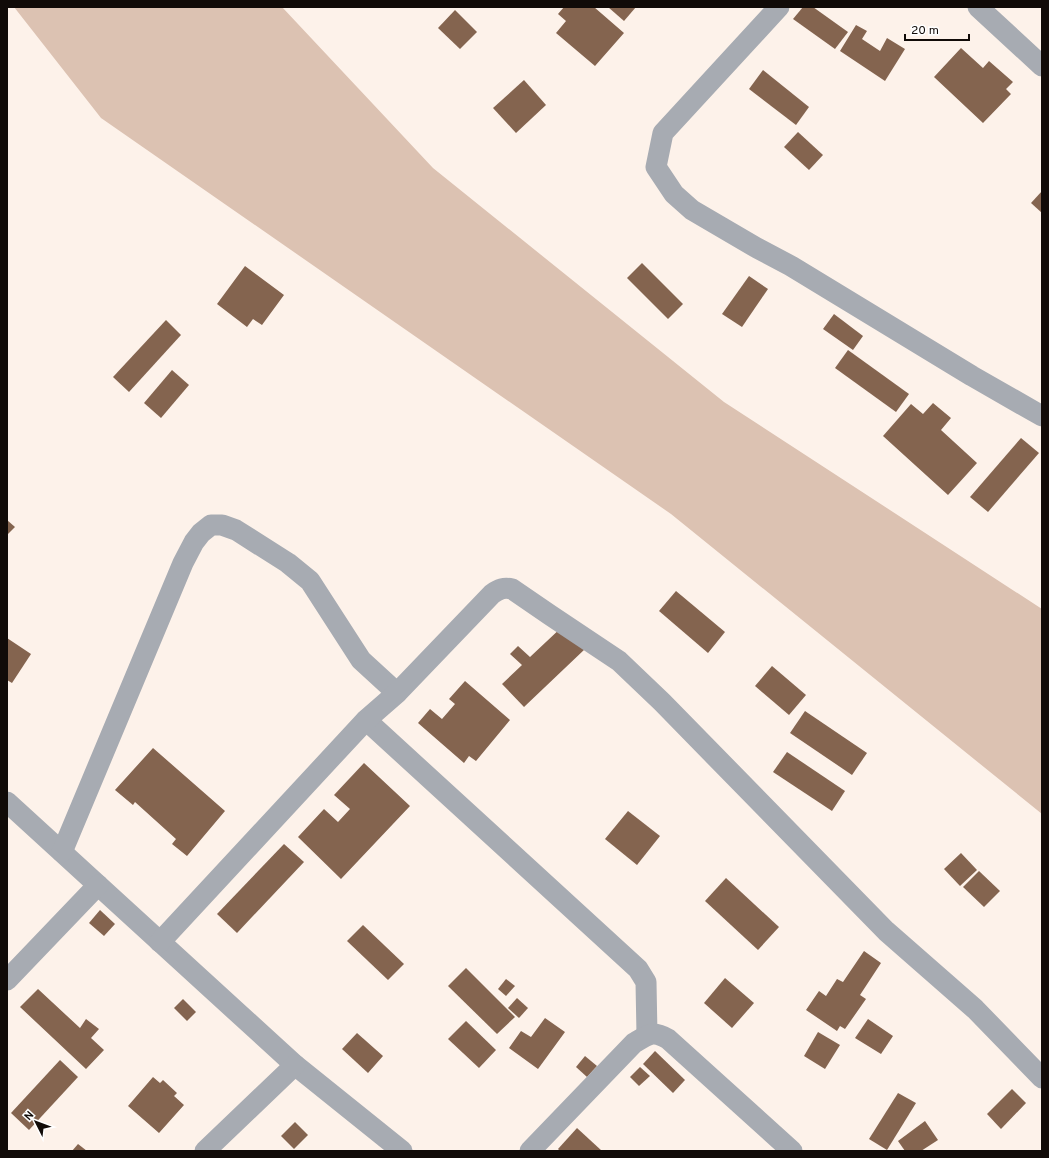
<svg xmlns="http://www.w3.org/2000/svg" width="1049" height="1158" viewBox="0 0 1049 1158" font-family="Overpass,sans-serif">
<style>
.green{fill:#dcc2b2}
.building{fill:#84644f}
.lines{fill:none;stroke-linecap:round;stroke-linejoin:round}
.street{stroke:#a7abb2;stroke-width:21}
</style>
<rect width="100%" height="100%" fill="#fdf2ea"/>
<!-- green -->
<path class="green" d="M14,7H282L433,168L724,402L1042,609V814L671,514L101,118Z"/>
<!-- building -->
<g class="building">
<path d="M564,7H594L624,33L595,66L556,33L566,21L558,14Z"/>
<path d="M608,7H636L624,21Z"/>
<path d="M803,7H813L848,32L835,49L793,19Z"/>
<path d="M455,10L477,32L460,49L438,28Z"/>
<path d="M856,25L867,31L862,39L880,51L887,38L905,49L885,81L840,51Z"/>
<path d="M961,48L983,68L989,61L1013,82L1006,89L1011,94L983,123L934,77Z"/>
<path d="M763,70L809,107L796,125L749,89Z"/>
<path d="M524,80L546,105L516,133L493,108Z"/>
<path d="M798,132L823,155L809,170L784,147Z"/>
<path d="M1042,191V213L1031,203Z"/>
<path d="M642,263L683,304L668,319L627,278Z"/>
<path d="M245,266L284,295L262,325L253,319L247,327L217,304Z"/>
<path d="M749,276L768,289L742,327L722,314Z"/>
<path d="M834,314L863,336L853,350L823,329Z"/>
<path d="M166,320L181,335L129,392L113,377Z"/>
<path d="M848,350L909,394L896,412L835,368Z"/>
<path d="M172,370L189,385L161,418L144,403Z"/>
<path d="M933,403L951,418L941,430L977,463L948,495L883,436L911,404L923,414Z"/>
<path d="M1021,438L1039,453L988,512L970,497Z"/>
<path d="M7,520L15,527L7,535Z"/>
<path d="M676,591L725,632L708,653L659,611Z"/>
<path d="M563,626L585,649L524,707L502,684L522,665L510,654L518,646L530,657Z"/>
<path d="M7,638L31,654L12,683L7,680Z"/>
<path d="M772,666L806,695L789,715L755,686Z"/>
<path d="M465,681L510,720L476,761L469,756L464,763L418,723L430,709L442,719L455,704L449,699Z"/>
<path d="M805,711L867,753L852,775L790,733Z"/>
<path d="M153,748L225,811L187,856L172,844L176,839L135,802L133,805L115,790Z"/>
<path d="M787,752L845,791L832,811L773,772Z"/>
<path d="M364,763L410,806L341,879L298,837L324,809L338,822L350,809L334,795Z"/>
<path d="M628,811L660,836L637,865L605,839Z"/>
<path d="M284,844L304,862L237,933L217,914Z"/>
<path d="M961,853L977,870L960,886L944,869Z"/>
<path d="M979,871L1000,891L984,907L963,887Z"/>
<path d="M726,878L779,927L758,950L705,901Z"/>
<path d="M100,910L115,924L104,936L89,923Z"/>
<path d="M363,925L404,964L388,980L347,941Z"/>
<path d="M864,951L881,963L860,995L866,999L845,1029L840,1026L837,1031L806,1010L819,991L826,996L837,979L843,982Z"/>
<path d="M466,968L515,1017L497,1034L448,986Z"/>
<path d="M725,978L754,1003L732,1028L704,1003Z"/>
<path d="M506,979L515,986L506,996L498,989Z"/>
<path d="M38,989L80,1028L86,1019L99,1029L91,1038L104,1050L86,1069L20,1007Z"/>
<path d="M517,998L528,1008L519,1018L508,1008Z"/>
<path d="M183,999L196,1012L187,1021L174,1008Z"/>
<path d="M545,1018L565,1032L538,1069L509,1048L521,1031L531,1037Z"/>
<path d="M868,1019L893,1036L881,1054L855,1038Z"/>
<path d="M466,1021L496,1050L479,1068L448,1039Z"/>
<path d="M818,1032L840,1045L825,1069L804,1056Z"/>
<path d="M357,1033L383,1056L368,1073L342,1049Z"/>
<path d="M655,1051L685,1080L673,1093L643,1064Z"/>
<path d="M585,1056L597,1066L587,1077L576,1067Z"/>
<path d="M60,1060L78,1077L29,1130L11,1113Z"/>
<path d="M640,1067L650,1076L639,1086L630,1077Z"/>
<path d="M153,1077L160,1083L163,1080L177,1093L174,1096L184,1105L159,1133L128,1106Z"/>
<path d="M1012,1089L1026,1103L1001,1129L987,1114Z"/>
<path d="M898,1093L916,1103L887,1150L869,1139Z"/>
<path d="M925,1121L938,1140L921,1151H905L898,1141Z"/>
<path d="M295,1122L308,1135L294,1149L281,1136Z"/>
<path d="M577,1128L602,1151H560L558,1149Z"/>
<path d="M78,1144L87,1151H72Z"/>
</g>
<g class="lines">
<!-- street -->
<g class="street">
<path d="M779,7L663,133L656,167L674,194L692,210L757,248L791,266L972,376L1042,416"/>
<path d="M978,7L1042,66"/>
<path d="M366,720L638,969L646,982L647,1035"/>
<path d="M7,802L295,1065L402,1151"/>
<path d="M62,852L183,563L194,542L201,533L211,525H222L236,530L288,563L310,581L361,660L397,693"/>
<path d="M160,942L366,720L397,693L492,594C499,589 504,587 512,589L550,615L619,661L662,702L886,931L975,1009L1042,1078"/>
<path d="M7,980L98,885"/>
<path d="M205,1151L295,1065"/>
<path d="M530,1151L634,1043C649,1034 653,1030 668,1039L792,1151"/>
</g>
</g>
<!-- border -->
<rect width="1049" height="1158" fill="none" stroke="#110b08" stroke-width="16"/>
<!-- north arrow -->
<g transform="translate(36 1122) rotate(312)" stroke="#ffffff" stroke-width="3" paint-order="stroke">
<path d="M0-3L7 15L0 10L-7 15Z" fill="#110b08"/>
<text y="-6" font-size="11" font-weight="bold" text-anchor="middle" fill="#110b08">N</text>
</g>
<!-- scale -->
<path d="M905 34v6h64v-6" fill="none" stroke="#110b08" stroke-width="2"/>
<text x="911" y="34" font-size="12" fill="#110b08" stroke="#ffffff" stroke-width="3" paint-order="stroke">20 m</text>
</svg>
